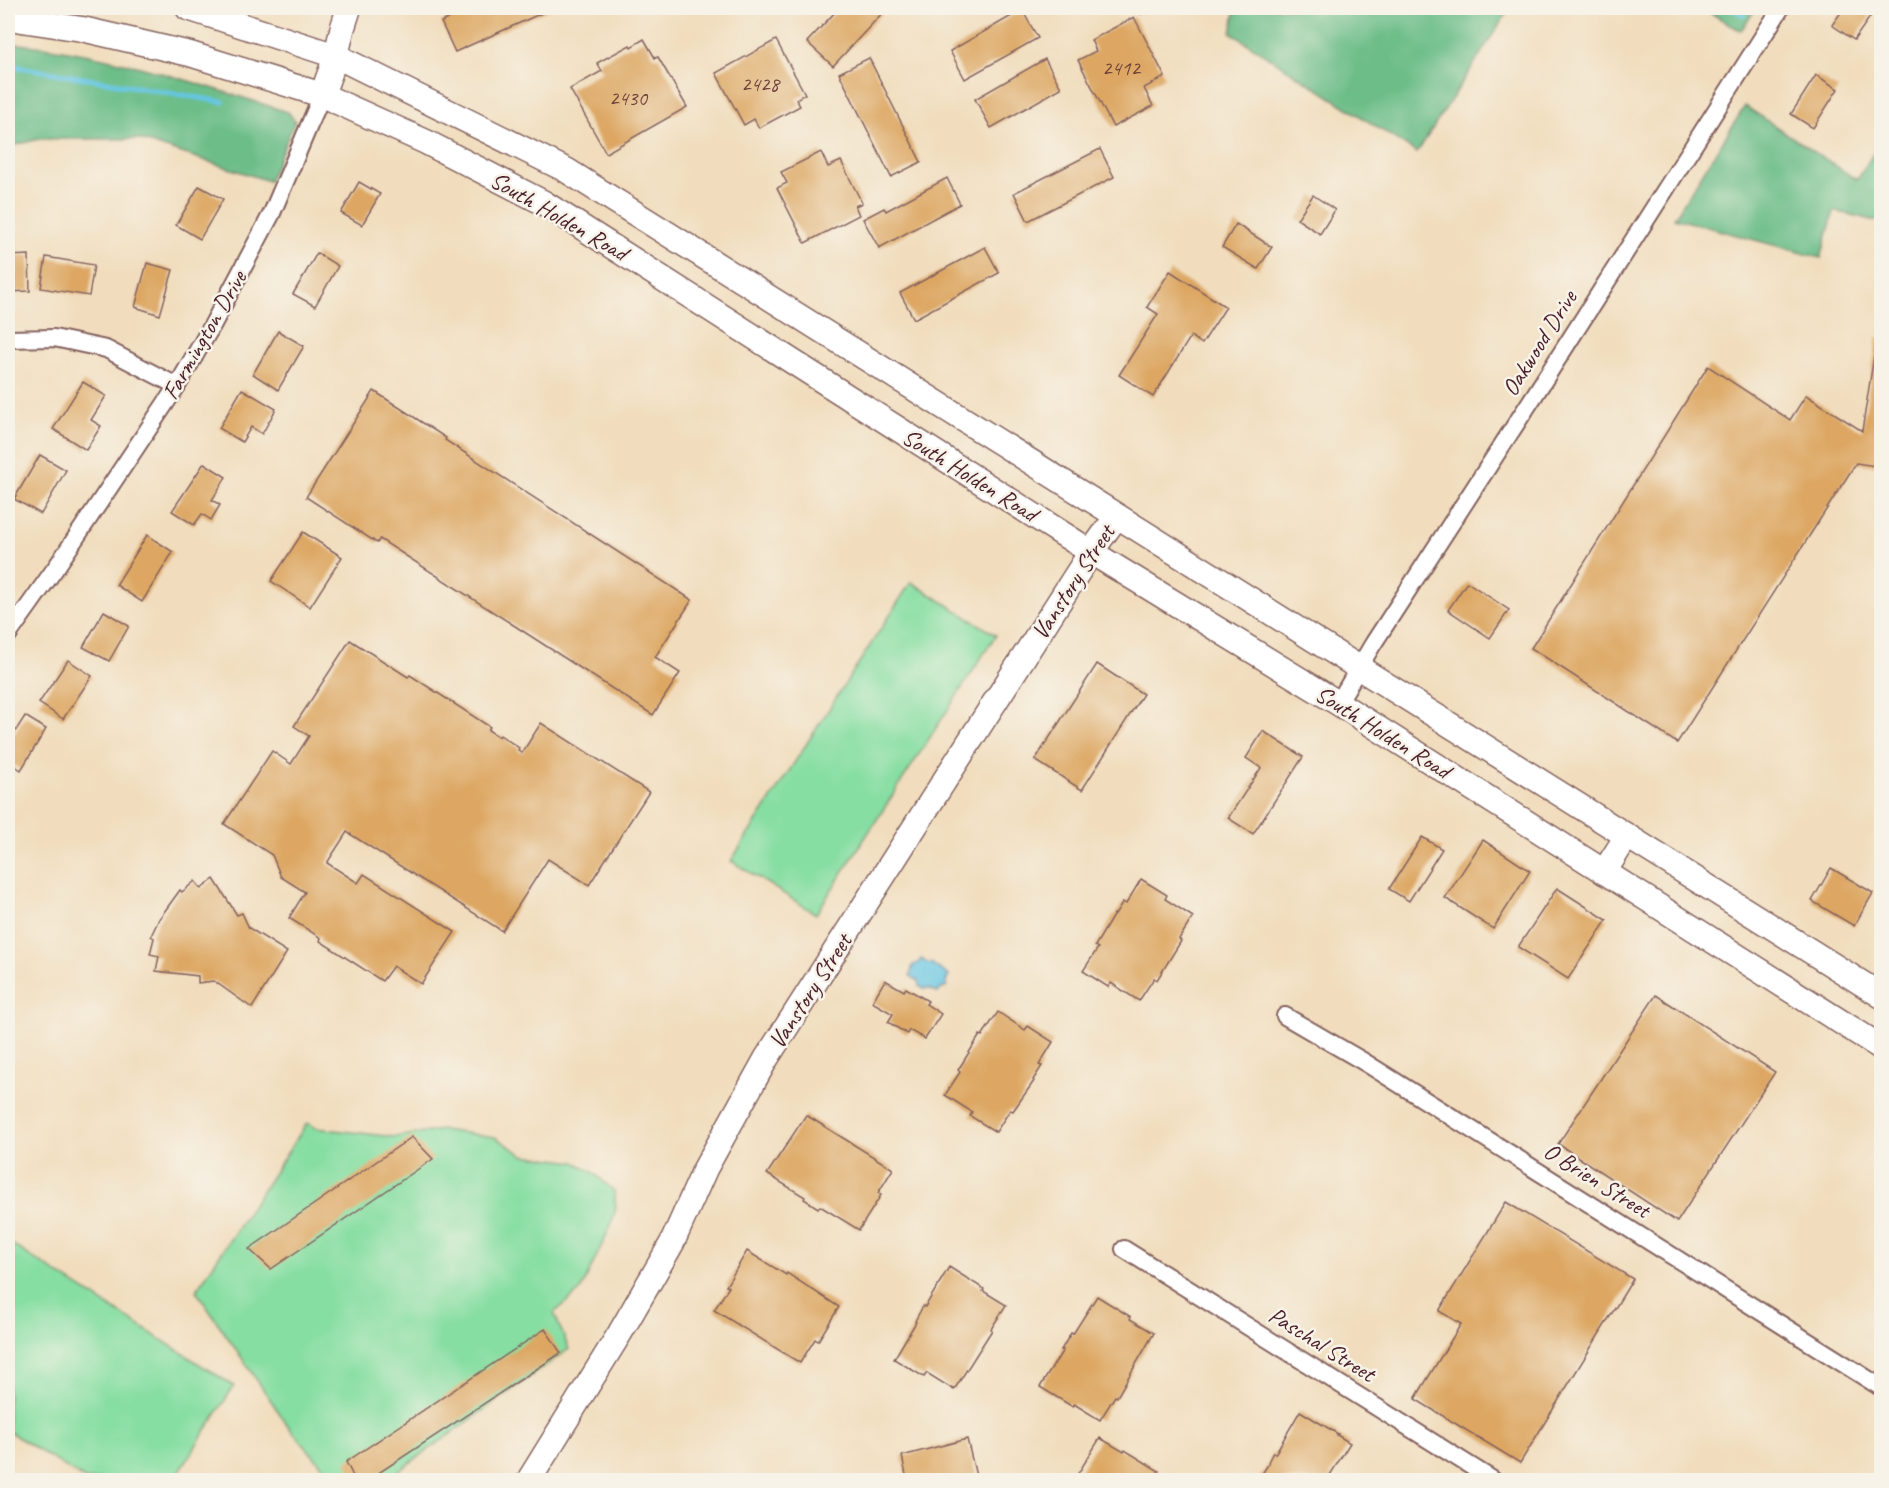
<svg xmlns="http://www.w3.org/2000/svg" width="1889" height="1488" viewBox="0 0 1889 1488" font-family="Caveat,sans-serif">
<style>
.green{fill:#86dea2;stroke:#687e66;stroke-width:1.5}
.forest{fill:#6cbd88;stroke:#5b6e5a;stroke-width:1.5}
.water{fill:#65c6e3;stroke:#587287;stroke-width:1.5}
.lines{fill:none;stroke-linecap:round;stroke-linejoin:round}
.stream{stroke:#65c6e3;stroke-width:5}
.building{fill:#dda763}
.street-casing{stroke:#84625e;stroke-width:20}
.secondary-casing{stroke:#84625e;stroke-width:27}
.street{stroke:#fff;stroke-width:16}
.secondary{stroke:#fff;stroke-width:24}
.labels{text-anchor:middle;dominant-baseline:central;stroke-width:5;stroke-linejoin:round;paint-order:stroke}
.number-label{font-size:21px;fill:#6f4139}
.street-label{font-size:24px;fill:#4a1f2b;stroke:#f7f3e8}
</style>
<rect width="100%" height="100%" fill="#f7f3e8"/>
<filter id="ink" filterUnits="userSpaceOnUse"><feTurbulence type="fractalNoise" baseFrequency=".0167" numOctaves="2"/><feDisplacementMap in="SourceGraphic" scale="12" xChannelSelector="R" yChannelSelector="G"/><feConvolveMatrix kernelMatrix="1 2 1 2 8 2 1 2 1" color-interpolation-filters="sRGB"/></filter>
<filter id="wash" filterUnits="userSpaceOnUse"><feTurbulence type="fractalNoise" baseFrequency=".008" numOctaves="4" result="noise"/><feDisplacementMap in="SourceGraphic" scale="24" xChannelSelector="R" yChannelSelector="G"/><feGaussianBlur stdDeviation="1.35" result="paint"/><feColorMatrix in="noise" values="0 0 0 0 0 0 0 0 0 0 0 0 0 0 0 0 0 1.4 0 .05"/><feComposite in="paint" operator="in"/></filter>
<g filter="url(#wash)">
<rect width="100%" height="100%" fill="#f1ddbd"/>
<!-- green -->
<g class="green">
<path d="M911,582L996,635L816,914L731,861Z"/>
<path d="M307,1123L316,1128L395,1137L442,1130L495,1137L523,1155L575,1162L593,1172L614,1191L616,1208L611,1225L581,1290L554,1313L569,1349L386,1480H340L325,1469L291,1430L196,1291Z"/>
<path d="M8,1242L234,1386L174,1480H86L8,1431Z"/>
</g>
<!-- forest -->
<g class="forest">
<path d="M1236,8H1510L1417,153L1231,33Z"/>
<path d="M1702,8H1756L1741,31Z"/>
<path d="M8,43C104,51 197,83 288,112L295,121L269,181L138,139H39L8,147Z"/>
<path d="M1745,106L1857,180L1881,141V222L1834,211L1821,258L1674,218Z"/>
</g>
<!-- water -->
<path class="water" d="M921,959L929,964L931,963L949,976L946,981L947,986L941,989L938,993L928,988L925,989L919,986V981L910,976L913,965L919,963Z"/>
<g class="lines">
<!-- stream -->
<g class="stream">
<path d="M1731,8L1744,15"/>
<path d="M8,65L223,102"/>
</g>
</g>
<g id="blocks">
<!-- building -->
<g class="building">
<path d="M472,8H553L455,52L441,22Z"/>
<path d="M839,8H887L833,66L807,42Z"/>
<path d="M1138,8H1156L1141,14Z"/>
<path d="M1844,8H1856L1870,17L1854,40L1832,25Z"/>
<path d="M1022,10L1038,38L965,79L950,51Z"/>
<path d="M1134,17L1165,77L1144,88L1153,106L1113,127L1078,60L1096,51L1091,40Z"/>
<path d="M644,39L655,58L658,57L687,107L606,153L570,89L602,71L597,63L630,45L631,47Z"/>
<path d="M776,40L805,94L796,99L800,106L759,128L754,119L744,125L716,73Z"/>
<path d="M869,58L921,162L891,177L839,73Z"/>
<path d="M1045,59L1061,88L991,128L975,99Z"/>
<path d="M1816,75L1838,89L1813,128L1791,114Z"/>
<path d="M1100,149L1114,177L1028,221L1014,193Z"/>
<path d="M821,152L828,167L841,161L862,203L855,206L859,215L805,243L777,188L787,183L781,172Z"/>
<path d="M947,178L960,204L879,248L863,219L884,208L886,211Z"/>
<path d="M359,182L380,194L362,225L341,213Z"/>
<path d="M199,186L223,199L200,239L176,225Z"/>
<path d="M1313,195L1335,210L1320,234L1297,219Z"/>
<path d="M1236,224L1272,247L1258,269L1222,247Z"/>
<path d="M985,247L999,273L914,319L900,293Z"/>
<path d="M317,253L338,266L315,306L293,294Z"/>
<path d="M29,255L30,291L8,292V256Z"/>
<path d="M46,257L94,265L89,296L41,288Z"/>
<path d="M147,263L173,270L160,315L135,307Z"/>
<path d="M1170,271L1226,307L1202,344L1191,336L1153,397L1119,375L1158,314L1147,307Z"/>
<path d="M278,331L304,346L278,390L253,374Z"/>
<path d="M1877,337L1882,338V467L1856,463L1677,743L1531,648L1708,366L1790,420L1806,395L1862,431Z"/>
<path d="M83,382L106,396L91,420L101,426L86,450L53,429Z"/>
<path d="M242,389L276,409L262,434L251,427L242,442L219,428Z"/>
<path d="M374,391L446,438L445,440L692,600L655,657L680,673L653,715L380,539L377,543L306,497Z"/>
<path d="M40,455L66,470L41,514L14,499Z"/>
<path d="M204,463L226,477L212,500L220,505L211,520L202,514L194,525L172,511Z"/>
<path d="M303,532L342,557L310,607L271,581Z"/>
<path d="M147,535L173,552L142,602L116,585Z"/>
<path d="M1467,582L1509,610L1490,638L1448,610Z"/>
<path d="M104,611L129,626L109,661L83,647Z"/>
<path d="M350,640L408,677L410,675L490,727L488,730L499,737L500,735L519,748L518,750L522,753L541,723L649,792L589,885L548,859L502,931L347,832L327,863L358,883L364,874L455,932L421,984L393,966L382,981L320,941L321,938L289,918L305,892L281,877L272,855L224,824L272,751L291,764L309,736L294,726Z"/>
<path d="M68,660L92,676L63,719L39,703Z"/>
<path d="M1097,664L1143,694L1082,790L1035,760Z"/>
<path d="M25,716L46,729L21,770L8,761V743Z"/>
<path d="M1263,731L1303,757L1253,834L1228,818L1261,768L1246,758Z"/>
<path d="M1422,837L1442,849L1409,901L1389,889Z"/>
<path d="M1483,840L1530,871L1493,929L1445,898Z"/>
<path d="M1831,868L1873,893L1854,926L1812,901Z"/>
<path d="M214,879L237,915L242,913L249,928L287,952L252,1008L214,981L198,983V976L156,971L159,956L150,954L154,938L151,936L159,919L180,890L182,892L195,881L201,889Z"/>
<path d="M1141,879L1167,895L1165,899L1193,917L1179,939L1181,941L1157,980L1154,978L1139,1001L1111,983L1108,987L1083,971L1098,948L1095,946L1114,914L1115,915L1123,902L1126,904Z"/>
<path d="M1557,888L1607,920L1568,979L1518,947Z"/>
<path d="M885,980L904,991L906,988L928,1001L926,1004L941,1014L925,1039L909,1030L907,1034L888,1022L893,1014L872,1002Z"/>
<path d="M1656,995L1775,1072L1677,1222L1558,1144Z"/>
<path d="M998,1012L1025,1030L1028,1026L1053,1042L1039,1065L1042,1066L1033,1080L1034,1081L1013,1111L1010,1110L996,1132L970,1116L972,1112L945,1095L960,1072L958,1070L980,1035L982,1036Z"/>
<path d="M806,1115L893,1169L878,1193L881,1195L859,1230L820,1206L818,1208L804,1199L805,1197L767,1174Z"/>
<path d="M412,1137L433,1159L271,1269L249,1249Z"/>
<path d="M1506,1202L1633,1279L1520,1463L1415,1399L1461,1324L1439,1311Z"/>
<path d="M747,1251L786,1275L787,1273L839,1307L818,1341L815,1339L800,1363L714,1310L729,1287L726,1286Z"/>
<path d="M949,1267L984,1289L983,1291L1006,1305L991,1329L992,1330L954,1390L927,1373L924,1377L894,1359L916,1322L915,1321L923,1306L925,1307Z"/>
<path d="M1097,1296L1131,1317L1130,1319L1154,1333L1117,1397L1115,1396L1100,1420L1074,1404L1073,1407L1040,1387L1063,1350H1061L1071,1333L1073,1334Z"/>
<path d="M545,1329L561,1353L368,1480H355L346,1462Z"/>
<path d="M1300,1411L1338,1434L1337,1435L1350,1443L1330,1475L1332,1476L1329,1480H1258L1269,1463L1268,1462L1273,1452L1275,1454Z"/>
<path d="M1100,1438L1124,1452L1125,1450L1159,1471L1153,1480H1074Z"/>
<path d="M967,1439L977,1480H907L902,1456Z"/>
</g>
</g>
</g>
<g filter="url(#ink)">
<use href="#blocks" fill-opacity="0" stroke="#84625e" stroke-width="1.5"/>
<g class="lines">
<!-- street casing -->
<g class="street-casing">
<g id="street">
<path d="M8,339L54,338L106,349L177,386"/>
<path d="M8,635L57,566L177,386L213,324L272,213L322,95"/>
<path d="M1338,703L1373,644L1534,396L1781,8"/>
<path d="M1285,1016L1366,1063L1882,1388"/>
<path d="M1124,1249L1493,1480"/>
</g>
</g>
<!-- secondary casing -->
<g class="secondary-casing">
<g id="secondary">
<path d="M188,8L336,56L566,170L1882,996"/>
<path d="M8,18L82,29L190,54L322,95L426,142L544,203L1091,552L1338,703L1882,1048"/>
<path d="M322,95L336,56L342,30L349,8"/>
<path d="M1604,872L1627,836"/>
<path d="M529,1480L620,1333L672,1243L705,1169L766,1059L1091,552L1117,516"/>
</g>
</g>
<!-- street -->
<use href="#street" class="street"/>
<!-- secondary -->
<use href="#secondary" class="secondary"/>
</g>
</g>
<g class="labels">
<!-- number labels -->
<g class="number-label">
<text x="1121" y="68">2412</text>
<text x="760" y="84">2428</text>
<text x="628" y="98">2430</text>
</g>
<!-- street labels -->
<g class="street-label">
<text transform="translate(559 216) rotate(30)">South Holden Road</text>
<text transform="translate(204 335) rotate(-60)">Farmington Drive</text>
<text transform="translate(1539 343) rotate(-58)">Oakwood Drive</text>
<text transform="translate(970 475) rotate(32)">South Holden Road</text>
<text transform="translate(1073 582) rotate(-57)">Vanstory Street</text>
<text transform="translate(1383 732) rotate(32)">South Holden Road</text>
<text transform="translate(810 991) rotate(-57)">Vanstory Street</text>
<text transform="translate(1597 1180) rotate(32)">O Brien Street</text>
<text transform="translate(1322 1344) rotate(32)">Paschal Street</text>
</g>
</g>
<!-- margin -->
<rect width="1889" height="1488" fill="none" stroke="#f7f3e8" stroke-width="30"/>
</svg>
